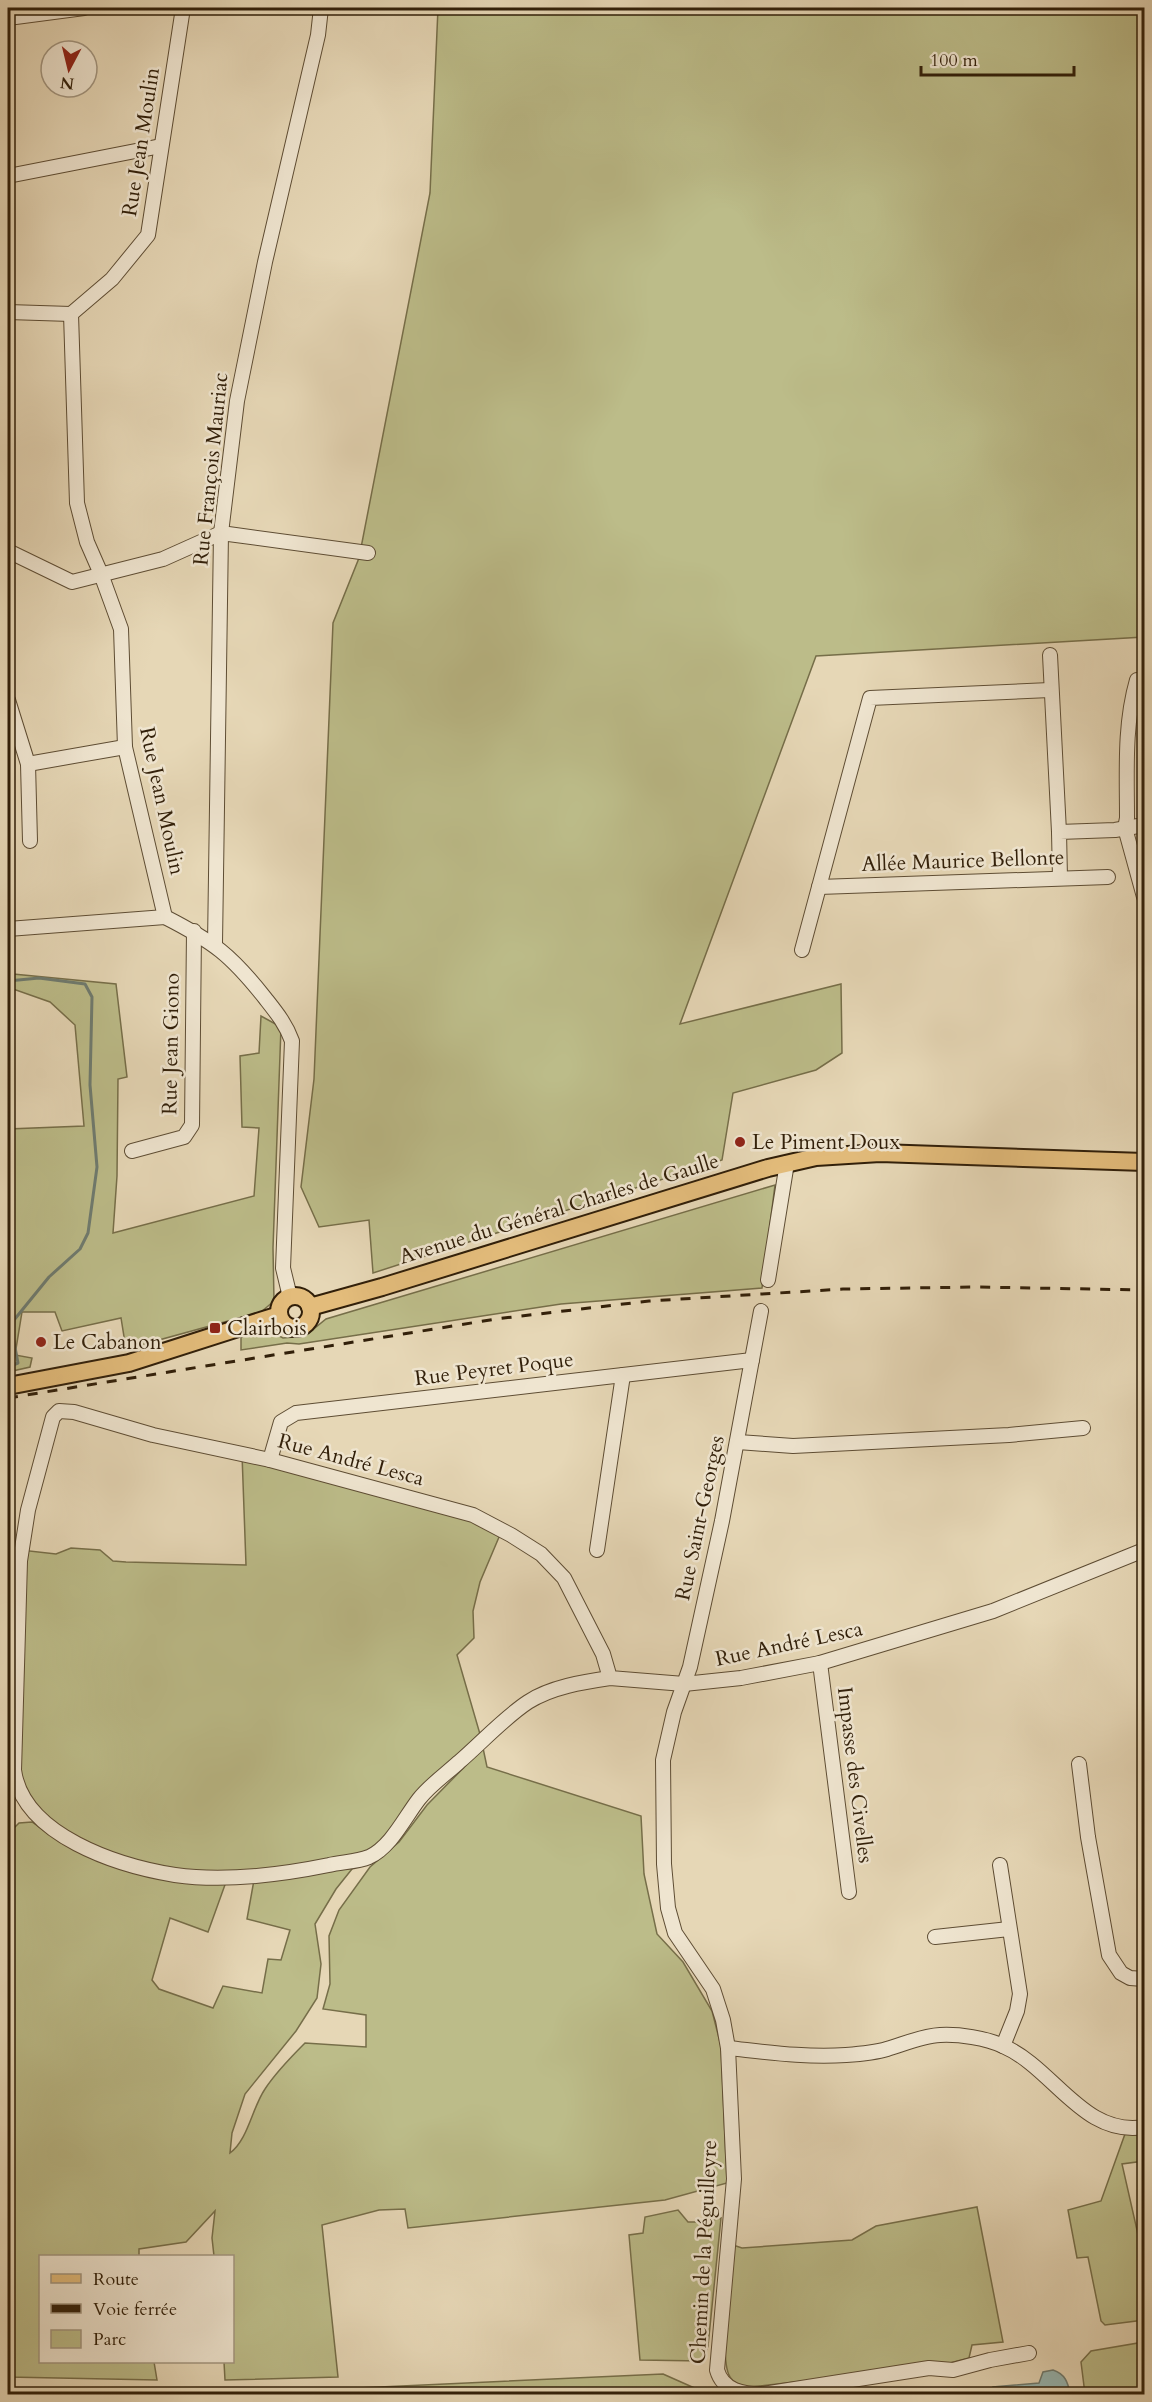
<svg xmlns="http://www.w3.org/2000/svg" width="1152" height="2402" viewBox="0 0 1152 2402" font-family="Cardo,serif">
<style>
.green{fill:#bcbc89;stroke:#766e49;stroke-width:1.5}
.water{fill:#97b8b4;stroke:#6e7b70;stroke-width:1.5}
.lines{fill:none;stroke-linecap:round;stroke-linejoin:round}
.stream{stroke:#6e7b70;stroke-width:3}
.minor-casing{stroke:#5e4d34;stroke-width:16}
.major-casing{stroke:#311f09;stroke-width:20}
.minor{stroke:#efe5d0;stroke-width:14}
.major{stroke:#e3bc7b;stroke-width:16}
.rail{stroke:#311f09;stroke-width:3;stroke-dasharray:10 10;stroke-linecap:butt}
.poi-dot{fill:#8f2418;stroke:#efe5d0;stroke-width:2}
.labels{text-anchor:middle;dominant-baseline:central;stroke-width:5;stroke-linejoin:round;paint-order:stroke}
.street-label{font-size:21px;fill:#311f09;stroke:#efe5d0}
.poi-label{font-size:21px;fill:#311f09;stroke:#efe5d0;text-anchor:start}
</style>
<rect width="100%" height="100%" fill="#e6d7b6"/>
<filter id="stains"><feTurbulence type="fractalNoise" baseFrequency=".00333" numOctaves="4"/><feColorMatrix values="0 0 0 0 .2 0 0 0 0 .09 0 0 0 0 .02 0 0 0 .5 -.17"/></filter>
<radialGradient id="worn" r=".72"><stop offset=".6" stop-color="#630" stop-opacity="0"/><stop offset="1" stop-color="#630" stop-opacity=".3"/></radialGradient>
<!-- green -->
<g class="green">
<path d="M438,8H1144V637L816,656L680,1024L841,984L842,1053L816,1070L733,1093L722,1160L373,1273L369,1220L319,1227L301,1187L314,1079L333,623L359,558L430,193Z"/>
<path d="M13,974L116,984L127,1077L118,1079L117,1176L113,1233L254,1196L259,1128L242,1127L240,1056L259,1053L261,1016L281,1027L273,1248L274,1301L261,1312L126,1349L121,1318L62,1331L55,1312H22L15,1355L32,1358L30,1367L8,1372V1129L84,1126L75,1025L50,1002L13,989Z"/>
<path d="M775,1185L762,1288L561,1304L299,1344L287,1343L241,1350V1337L270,1331L283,1338L305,1336L326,1319Z"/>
<path d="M242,1454L502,1530L480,1582L473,1611L474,1638L457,1655L482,1741L369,1857L230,1877L116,1861L43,1820L16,1778L21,1550L56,1554L71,1548L100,1550L113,1561L126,1562L246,1565Z"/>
<path d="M483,1748L487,1767L641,1816L644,1874L657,1934L683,1962L712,2011L721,2046L727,2183L665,2200L408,2228L405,2209L379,2210L322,2225L338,2377L225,2380L224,2362H232V2256H214L212,2238L215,2211L186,2242L139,2249V2256H40V2362H154L157,2380L8,2377V1850L11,1831L19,1823L32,1822L65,1845L128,1871L226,1882L208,1932L170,1918L152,1980L159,1989L213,2008L223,1986L262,1993L268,1959L281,1960L290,1930L247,1919L254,1880L356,1864L336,1889L315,1924L321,1964L317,1998L296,2031L245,2094L232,2133L230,2153C248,2140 252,2108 265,2089C276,2072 291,2057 305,2043L366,2047V2015L323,2009L330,1984L329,1936L339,1910L370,1867L399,1842L427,1805Z"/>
<path d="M1144,2130V2161L1122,2164L1144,2261V2320L1105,2325L1101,2321L1088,2257L1077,2258L1068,2210L1101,2201L1125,2134Z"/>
<path d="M977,2207L1003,2342L972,2345L969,2358L942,2365L751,2387C743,2386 734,2384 730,2377C718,2358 731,2271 733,2245L742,2248L852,2240L876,2226Z"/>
<path d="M678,2210L688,2222H705L721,2218L708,2346L702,2361L640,2360L629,2235L643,2233L645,2217Z"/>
<path d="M1144,2342V2394H1085L1081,2362L1091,2351Z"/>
<path d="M663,2374L708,2394H90L358,2388Z"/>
</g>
<!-- water -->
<path class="water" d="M1053,2370C1065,2374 1068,2382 1070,2394H994L993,2387L1039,2383L1043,2372Z"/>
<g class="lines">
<!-- stream -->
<path class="stream" d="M8,981L39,978L85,984L92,997L90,1085L97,1167L88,1233L80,1249L49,1277L14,1320L13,1337L18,1363L8,1367"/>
<!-- minor casing -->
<g class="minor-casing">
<g id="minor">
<path d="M183,8L148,235L112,279L71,314L77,503L87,542L101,574L121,629L125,747L165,917C214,942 231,955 265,998C276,1012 286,1024 292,1041L283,1268L290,1297"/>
<path d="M8,18L84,8"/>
<path d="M8,176L161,146"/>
<path d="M8,312L71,314"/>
<path d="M8,551L72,582L163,559L221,533L368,553"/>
<path d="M1050,655L1059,832"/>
<path d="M1137,680C1124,725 1127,771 1127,818L1125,828L1144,897"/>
<path d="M8,700L28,764L30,841"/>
<path d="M28,764L125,747"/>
<path d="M1060,878L1059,832L1115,830L1144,825"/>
<path d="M819,887L1108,877"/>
<path d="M8,929L165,917"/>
<path d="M215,944L221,533L237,401L265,262L318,35L321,8"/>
<path d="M802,950L870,698L1050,690"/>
<path d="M132,1151L184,1137L192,1125L194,931"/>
<path d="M768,1280L787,1163"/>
<path d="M761,1311L722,1521L690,1667L674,1712L663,1760L664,1864L668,1908L675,1933L713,1989L723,2020L728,2048L734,2179L717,2370C723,2391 743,2394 762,2394L929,2368L953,2370L990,2360L1029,2353"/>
<path d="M738,1442L793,1446L1009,1435L1083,1428"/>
<path d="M270,1460L281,1422L296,1413L752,1360"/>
<path d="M597,1550L623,1375"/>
<path d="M820,1663L849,1892"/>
<path d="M610,1678C583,1682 551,1687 528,1702C505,1717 480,1744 459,1762C446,1774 430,1785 419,1799C405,1817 391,1847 369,1857C357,1862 341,1862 329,1865C280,1875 225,1882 175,1875C119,1866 23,1836 14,1770L20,1561L28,1510L53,1417L59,1411L74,1412L153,1435L270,1460L473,1515L511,1535L541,1554L564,1578L603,1654L610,1678L684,1684L741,1678L820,1663L993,1611L1144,1550"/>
<path d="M1079,1764L1088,1837L1109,1955L1121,1973L1130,1978L1144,1979"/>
<path d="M1000,1865L1020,1994L1017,2011L1003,2046"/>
<path d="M935,1937L1009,1929"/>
<path d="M728,2048C766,2052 807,2058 846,2055C860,2054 874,2053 887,2049C904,2044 922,2036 940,2035C959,2034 986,2038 1003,2046C1054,2068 1083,2137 1144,2127"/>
</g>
</g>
<!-- major casing -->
<g class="major-casing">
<g id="major">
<circle cx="295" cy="1312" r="16"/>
<path d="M310,1307L382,1287L768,1168L816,1157L880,1153L1144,1162"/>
<path d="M8,1386L129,1363L279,1315"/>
</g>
</g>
<!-- minor -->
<use href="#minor" class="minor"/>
<!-- major -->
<use href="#major" class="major"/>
<!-- rail -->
<path class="rail" d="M8,1398L496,1319L649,1301L843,1289L976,1287L1144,1290"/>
</g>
<!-- markers -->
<g class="poi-dot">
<circle cx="740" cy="1142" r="6"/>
<rect x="209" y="1322" width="12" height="12" rx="3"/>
<circle cx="41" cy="1342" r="6"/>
</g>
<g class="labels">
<!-- street labels -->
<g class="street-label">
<text transform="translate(141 142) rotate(-81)">Rue Jean Moulin</text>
<text transform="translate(211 469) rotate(-84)">Rue François Mauriac</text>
<text transform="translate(162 801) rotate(78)">Rue Jean Moulin</text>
<text transform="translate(963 861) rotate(-2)">Allée Maurice Bellonte</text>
<text transform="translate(171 1044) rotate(-89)">Rue Jean Giono</text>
<text transform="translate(559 1209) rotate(-17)">Avenue du Général Charles de Gaulle</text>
<text transform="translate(494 1369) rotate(-7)">Rue Peyret Poque</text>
<text transform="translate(351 1460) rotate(15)">Rue André Lesca</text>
<text transform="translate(700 1518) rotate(-78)">Rue Saint-Georges</text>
<text transform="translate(789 1644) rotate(-12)">Rue André Lesca</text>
<text transform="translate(855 1775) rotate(83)">Impasse des Civelles</text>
<text transform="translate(704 2252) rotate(-87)">Chemin de la Péguilleyre</text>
</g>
<!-- poi labels -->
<g class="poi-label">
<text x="752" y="1142">Le Piment Doux</text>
<text x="227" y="1328">Clairbois</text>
<text x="53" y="1342">Le Cabanon</text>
</g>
</g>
<!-- margin -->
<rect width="1152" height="2402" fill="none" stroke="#e6d7b6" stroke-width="30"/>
<rect x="9" y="9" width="1134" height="2384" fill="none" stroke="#311f09" stroke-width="3"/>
<rect x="15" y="15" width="1122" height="2372" fill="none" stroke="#311f09" stroke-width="1.5"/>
<!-- legend -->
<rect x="39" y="2255" width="195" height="108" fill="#efe5d0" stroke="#a39680" stroke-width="1.5"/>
<rect x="51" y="2274" width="30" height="9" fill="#e3bc7b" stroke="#a39680" stroke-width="1.5"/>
<text x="93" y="2285" font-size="18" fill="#311f09">Route</text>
<rect x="51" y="2304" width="30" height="9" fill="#311f09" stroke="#a39680" stroke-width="1.5"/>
<text x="93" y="2315" font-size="18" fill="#311f09">Voie ferrée</text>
<rect x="51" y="2330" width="30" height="18" fill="#bcbc89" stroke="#a39680" stroke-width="1.5"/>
<text x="93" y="2345" font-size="18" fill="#311f09">Parc</text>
<!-- north arrow -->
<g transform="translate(69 69) rotate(187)"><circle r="28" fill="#efe5d0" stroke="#a39680" stroke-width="1.5"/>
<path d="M0-4.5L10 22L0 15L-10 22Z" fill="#8f2418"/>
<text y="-9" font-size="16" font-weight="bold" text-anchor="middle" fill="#311f09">N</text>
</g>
<!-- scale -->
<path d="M921 66v9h153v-9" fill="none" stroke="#311f09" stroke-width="3"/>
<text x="930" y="66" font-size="18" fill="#311f09" stroke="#efe5d0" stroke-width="4.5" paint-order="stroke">100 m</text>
<rect width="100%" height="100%" filter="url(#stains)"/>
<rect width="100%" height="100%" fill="url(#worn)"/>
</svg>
